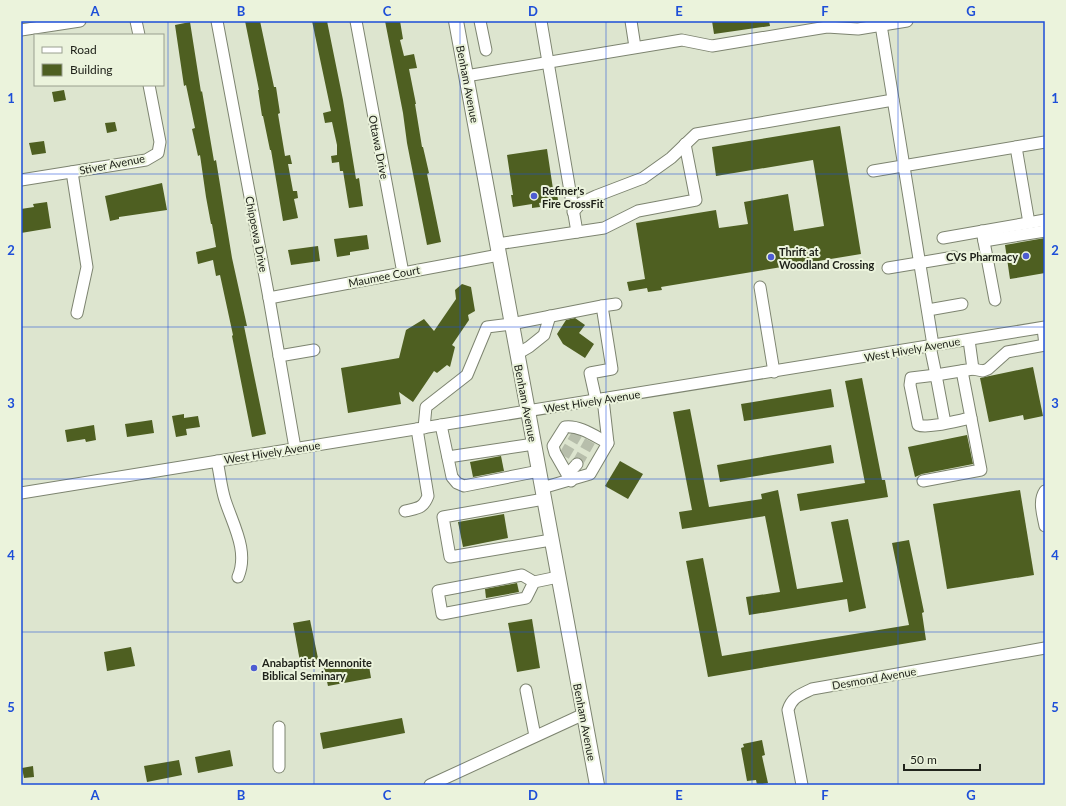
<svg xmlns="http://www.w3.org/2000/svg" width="1066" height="806" viewBox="0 0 1066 806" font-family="Lato,sans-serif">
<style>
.building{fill:#4e5f21}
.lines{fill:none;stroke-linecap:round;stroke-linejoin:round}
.minor-tunnel{stroke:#b7beab;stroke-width:11;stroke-dasharray:11 5.5;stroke-linecap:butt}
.minor-casing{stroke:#7d8470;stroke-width:13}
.major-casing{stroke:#7d8470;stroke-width:16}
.minor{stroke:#fff;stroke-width:11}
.major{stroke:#fff;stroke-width:14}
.grid{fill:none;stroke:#1d4ed8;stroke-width:1;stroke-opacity:0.55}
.poi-dot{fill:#4d5cd2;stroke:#ebf3dc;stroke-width:1.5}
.labels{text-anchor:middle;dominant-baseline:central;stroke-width:4;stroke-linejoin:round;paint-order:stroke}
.street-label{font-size:11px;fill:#20231b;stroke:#ebf3dc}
.poi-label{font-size:11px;font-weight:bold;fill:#20231b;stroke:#ebf3dc;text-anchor:start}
.neatline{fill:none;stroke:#1d4ed8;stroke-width:1.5}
.grid-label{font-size:13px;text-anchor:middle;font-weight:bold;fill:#1d4ed8}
</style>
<rect width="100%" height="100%" fill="#dde5cf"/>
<!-- building -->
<g class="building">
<path d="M245,21H260L274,87H276L280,113L278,114L285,156L290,155L292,164H288L293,191H297L298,198L294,199L298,218L283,221L271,150H270L263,116H262L258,90H259Z"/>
<path d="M312,21H327L343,100L356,179L359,178L363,206L349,208L343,171H340L339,162L332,163L331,156L337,155V145L332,122L325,123L323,113L331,111Z"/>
<path d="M385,21H400L403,39L400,40L404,56L414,54L417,68L409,69L416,104H415L422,147H423L429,173L427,174L441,242L427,245L407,143L403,113Z"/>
<path d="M712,21H769L770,26L714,34Z"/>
<path d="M190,22L201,92L202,91L214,161L216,160L232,258L247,326H244L266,434L252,437L232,336L233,335L220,275L216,276L213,260L198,264L196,252L216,247L212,224H211L206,197L200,155L198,156L192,129L195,128L186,85L184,86L175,25Z"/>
<path d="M64,90L66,100L54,102L52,92Z"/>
<path d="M115,122L117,131L107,133L105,123Z"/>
<path d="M840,126L861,254L661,287L662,290L648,292L647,288L629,291L627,282L645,279L636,223L716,210L719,228L748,224L744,202L788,194L794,231L824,226L813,160L716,176L712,147Z"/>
<path d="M44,141L46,153L32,155L29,143Z"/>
<path d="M547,149L553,189L556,188L558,200L539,203L540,207L532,208V204L513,207L511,195H513L507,155Z"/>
<path d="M162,183L167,210L119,217V219L110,221L105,196Z"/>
<path d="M47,202L51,228L21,233V209L34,207L33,204Z"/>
<path d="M367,235L369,249L350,252V255L337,257L334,239Z"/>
<path d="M1045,238V273L1010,279L1005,245Z"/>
<path d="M318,246L320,261L291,265L288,250Z"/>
<path d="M462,284L471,287L475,311L468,315L469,320L452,345L455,347L450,367L447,365L437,373L434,371L413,402L399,392L401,404L348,413L341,368L399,358L406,330L424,319L434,331L456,299L455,290Z"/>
<path d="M575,318L585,325L579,333L594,344L585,358L563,344L557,334L566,320Z"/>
<path d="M1033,367L1043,416L1024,420L1023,415L989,422L980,378Z"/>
<path d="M862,378L882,480H885L888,497L800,511L797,494L865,483L845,381Z"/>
<path d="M831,389L834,407L744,421L741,404Z"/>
<path d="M690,409L709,507L762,499L761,494L778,490L797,589L843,582L831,522L848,519L866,608L849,612L847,599L749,615L746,597L780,592L765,516L682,529L679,512L692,510L673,412Z"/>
<path d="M184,414V418L198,416L200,427L186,429L187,435L176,437L172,416Z"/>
<path d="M152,420L154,433L127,437L125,424Z"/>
<path d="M94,425L96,440L86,442L85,439L67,442L65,430Z"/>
<path d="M967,435L973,464L922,474L915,477L908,447Z"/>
<path d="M831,445L834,463L720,482L717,465Z"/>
<path d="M501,456L504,471L473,477L470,462Z"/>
<path d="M620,461L643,474L628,499L605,486Z"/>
<path d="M1020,490L1034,575L947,589L933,504Z"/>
<path d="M504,514L508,538L463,547L458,522Z"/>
<path d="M909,540L924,612L922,613L926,640L708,677L686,561L703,558L722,656L909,625L892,543Z"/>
<path d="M517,583L519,592L486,598L485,589Z"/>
<path d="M532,619L540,668L517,672L508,623Z"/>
<path d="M310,620L319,663L301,667L293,623Z"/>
<path d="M131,647L135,666L107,671L104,652Z"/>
<path d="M368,660L371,678L328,686L324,668Z"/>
<path d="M402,718L405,733L323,749L320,733Z"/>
<path d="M762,740L765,755L762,756L768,783L757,785L756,780L747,781L741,748L744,747L743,744Z"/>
<path d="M230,750L233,766L198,773L195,757Z"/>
<path d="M179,760L182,775L147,782L144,766Z"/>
<path d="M33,766L34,777L24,778L22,768Z"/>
</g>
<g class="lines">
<!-- minor-tunnel -->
<g class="minor-tunnel">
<path d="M564,456L577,434"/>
<path d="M577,464L590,441"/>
</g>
<!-- minor casing -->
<g class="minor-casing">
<g id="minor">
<path d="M136,21L139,35"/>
<path d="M217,21L269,298L295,448"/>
<path d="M356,21L403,273"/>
<path d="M480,21L486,50"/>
<path d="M541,21L577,232"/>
<path d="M631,21L635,47"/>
<path d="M881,25L933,345"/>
<path d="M21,30L80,21"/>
<path d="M466,76L682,40L712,46L827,27L858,29L907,21"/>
<path d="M1016,147L1029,223"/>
<path d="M873,171L1045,142"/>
<path d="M72,172L87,267L77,313"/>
<path d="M21,180L146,160L158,153L160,142L149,85"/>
<path d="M573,212L581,203L596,196L643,178L671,158L696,134L893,100"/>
<path d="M982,231L995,300"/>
<path d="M943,238L1045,220"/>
<path d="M984,241L1045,231"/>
<path d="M497,244L604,228L638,211L696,200L685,144"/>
<path d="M888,268L954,257"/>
<path d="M760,287L774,372"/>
<path d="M269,298L499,255"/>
<path d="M928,310L962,304"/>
<path d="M930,346L936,375L973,369L969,340"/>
<path d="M517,354L529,347L544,335L550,316"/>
<path d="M279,356L314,350"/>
<path d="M973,369L983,371L988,369L1007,352L1045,345L1043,328"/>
<path d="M596,400L590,373L612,369L602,306L616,304"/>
<path d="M945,423L936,375L911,378L910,385L918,425C927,429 960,420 971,418L962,371"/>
<path d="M441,425L452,477L457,483L464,486L539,471"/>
<path d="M424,428L426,407L467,375L487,327L511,324L602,306"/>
<path d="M448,457L534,444"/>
<path d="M217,461C220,474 221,488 225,500C233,525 249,551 238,577"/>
<path d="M568,474L577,464"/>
<path d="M571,481L555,453L553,446L565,427C580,425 596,437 608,443"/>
<path d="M923,481L981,470L971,418"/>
<path d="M542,488L590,474L608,443L603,399"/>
<path d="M1045,491C1038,501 1043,515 1045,526"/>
<path d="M21,493L1045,327"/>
<path d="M544,499L443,517L450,557L551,540"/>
<path d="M405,511C417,508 423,509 428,496L417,429"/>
<path d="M534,582L526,598L442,614L438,591L522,575L534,582L558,577"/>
<path d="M526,690L535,736"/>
<path d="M279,767V727"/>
<path d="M430,785L584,714"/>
<path d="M802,785L788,710C792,697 800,695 812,689L1045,648"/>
</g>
</g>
<!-- major casing -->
<g class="major-casing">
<path id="major" d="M456,21L597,785"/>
</g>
<!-- minor -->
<use href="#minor" class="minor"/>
<!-- major -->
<use href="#major" class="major"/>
</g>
<!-- grid -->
<path class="grid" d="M168,21V785M314,21V785M460,21V785M606,21V785M752,21V785M898,21V785M21,174H1045M21,327H1045M21,479H1045M21,632H1045"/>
<!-- markers -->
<g class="poi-dot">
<circle cx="534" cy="196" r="4"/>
<circle cx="1026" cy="256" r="4"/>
<circle cx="771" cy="257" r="4"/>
<circle cx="254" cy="668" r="4"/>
</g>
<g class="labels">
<!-- street labels -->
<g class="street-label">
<text transform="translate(468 84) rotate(79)">Benham Avenue</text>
<text transform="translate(379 147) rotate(79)">Ottawa Drive</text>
<text transform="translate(112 164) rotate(-11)">Stiver Avenue</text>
<text transform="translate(257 234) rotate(79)">Chippewa Drive</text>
<text transform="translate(384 276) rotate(-11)">Maumee Court</text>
<text transform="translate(912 349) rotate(-10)">West Hively Avenue</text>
<text transform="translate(592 401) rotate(-9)">West Hively Avenue</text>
<text transform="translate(526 403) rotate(79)">Benham Avenue</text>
<text transform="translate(272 452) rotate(-9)">West Hively Avenue</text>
<text transform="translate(874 678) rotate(-10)">Desmond Avenue</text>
<text transform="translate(585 722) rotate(79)">Benham Avenue</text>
</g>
<!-- poi labels -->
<g class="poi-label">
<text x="542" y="190">Refiner's<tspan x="542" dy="13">Fire CrossFit</tspan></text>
<text x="779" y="251">Thrift at<tspan x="779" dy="13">Woodland Crossing</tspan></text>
<text x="1018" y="256" text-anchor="end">CVS Pharmacy</text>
<text x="262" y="662">Anabaptist Mennonite<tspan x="262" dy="13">Biblical Seminary</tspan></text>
</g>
</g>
<!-- border -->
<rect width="1066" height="806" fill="none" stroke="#ebf3dc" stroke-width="44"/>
<!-- legend -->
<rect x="34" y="34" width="130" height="52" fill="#ebf3dc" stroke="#9aa08f"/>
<rect x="42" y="47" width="20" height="6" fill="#ffffff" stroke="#9aa08f"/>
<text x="70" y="54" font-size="12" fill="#20231b">Road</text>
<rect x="42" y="64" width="20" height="12" fill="#4e5f21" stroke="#9aa08f"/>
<text x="70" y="74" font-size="12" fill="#20231b">Building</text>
<!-- scale -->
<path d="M904 764v6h76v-6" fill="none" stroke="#20231b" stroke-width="2"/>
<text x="910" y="764" font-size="12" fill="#20231b" stroke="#ebf3dc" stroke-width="3" paint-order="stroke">50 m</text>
<rect x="22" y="22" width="1022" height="762" class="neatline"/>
<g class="grid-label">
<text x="95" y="16">A</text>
<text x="241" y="16">B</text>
<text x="387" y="16">C</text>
<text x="533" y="16">D</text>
<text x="679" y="16">E</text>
<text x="825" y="16">F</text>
<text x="971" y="16">G</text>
<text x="11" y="103">1</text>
<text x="1055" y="103">1</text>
<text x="11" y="255">2</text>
<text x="1055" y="255">2</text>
<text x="11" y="408">3</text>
<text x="1055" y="408">3</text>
<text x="11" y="560">4</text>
<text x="1055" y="560">4</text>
<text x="11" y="712">5</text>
<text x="1055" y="712">5</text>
<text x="95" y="800">A</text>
<text x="241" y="800">B</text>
<text x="387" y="800">C</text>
<text x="533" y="800">D</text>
<text x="679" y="800">E</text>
<text x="825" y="800">F</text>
<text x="971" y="800">G</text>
</g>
</svg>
